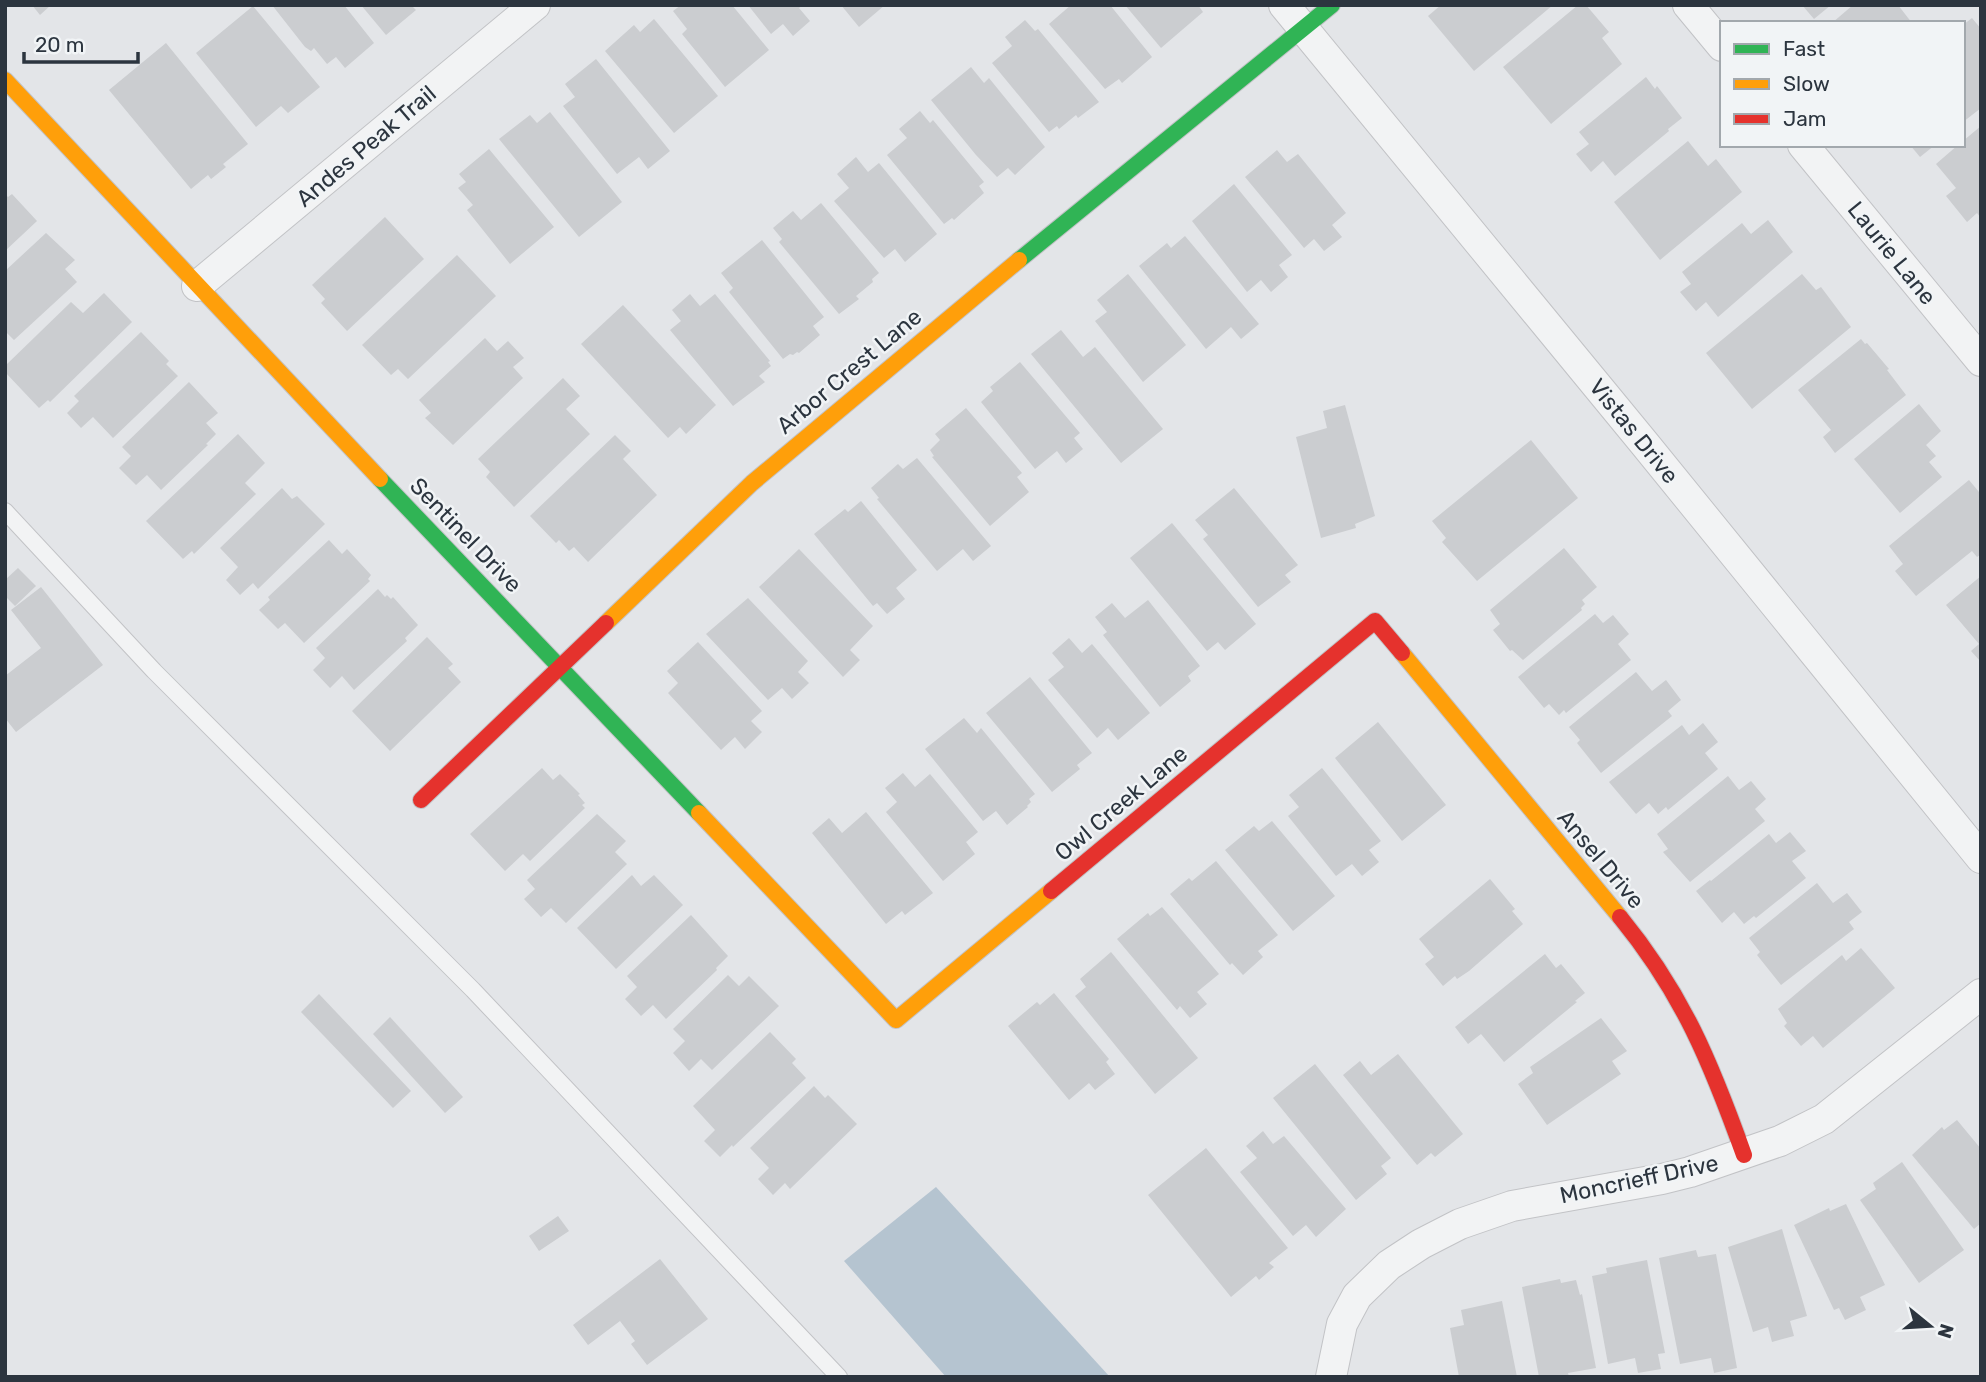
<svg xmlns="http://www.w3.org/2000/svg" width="1986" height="1382" viewBox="0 0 1986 1382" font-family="Rubik,sans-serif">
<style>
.water{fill:#b5c4d0}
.building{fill:#cbcdd0}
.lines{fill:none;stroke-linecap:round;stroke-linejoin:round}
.lane-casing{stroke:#c2c3c6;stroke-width:18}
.street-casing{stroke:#c2c3c6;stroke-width:32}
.fast-casing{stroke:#c2c3c6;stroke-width:18}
.slow-casing{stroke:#c2c3c6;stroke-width:18}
.jam-casing{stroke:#c2c3c6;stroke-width:18}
.lane{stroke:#f2f3f4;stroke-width:16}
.street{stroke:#f2f3f4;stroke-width:30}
.fast{stroke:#30b455;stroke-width:16}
.slow{stroke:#ff9f0a;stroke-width:16}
.jam{stroke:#e5322d;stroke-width:16}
.labels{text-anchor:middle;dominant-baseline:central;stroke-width:5;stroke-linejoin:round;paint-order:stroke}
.street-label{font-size:23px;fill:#2c353f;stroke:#f1f4f6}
</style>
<rect width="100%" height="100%" fill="#e3e5e8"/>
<!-- water -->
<path class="water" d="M936,1187L1110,1377H946L844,1261Z"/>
<!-- building -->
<g class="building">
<path d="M32,5H51L40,15Z"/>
<path d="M272,5H344L374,43L345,68L336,57L327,64L314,48L311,51L305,47Z"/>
<path d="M361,5H416L413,7L416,10L386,35Z"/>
<path d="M681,5H732L769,50L725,87L682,34L687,29L673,11Z"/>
<path d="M748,5H803L799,8L810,21L793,36L783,24L771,34Z"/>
<path d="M841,5H885L859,27Z"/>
<path d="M1071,5H1110L1152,57L1122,83L1119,79L1105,89L1049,24Z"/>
<path d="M1125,5H1198L1203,12L1161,48Z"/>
<path d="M1441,5H1553L1474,71L1428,16Z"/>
<path d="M1578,5H1586L1609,32L1602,38L1622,64L1551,124L1503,67Z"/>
<path d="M1802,5H1831L1814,19Z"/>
<path d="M1853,5H1898L1912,23H1832Z"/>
<path d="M253,6L320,87L288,113L281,106L256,127L196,53Z"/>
<path d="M1972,18L1981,29V108L1963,122V25Z"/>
<path d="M654,19L718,96L674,133L605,51L634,25L640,32Z"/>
<path d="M1025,20L1035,31L1038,29L1099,102L1078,118L1076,115L1059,129L1057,126L1049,132L992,63L1012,46L1005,37Z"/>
<path d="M166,43L248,144L223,164L226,167L211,179L208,175L191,189L109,90Z"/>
<path d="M596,59L670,151L648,169L639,157L617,174L563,106L575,97L565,84Z"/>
<path d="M971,67L984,83L989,78L1045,147L1015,175L1008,168L997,177L976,155L931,100Z"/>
<path d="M1646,77L1655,89L1657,86L1682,118L1668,129L1669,131L1615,176L1603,161L1591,172L1576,154L1589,144L1579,132Z"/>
<path d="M920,111L930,123L933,120L984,182L979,186L984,193L954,220L952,218L944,224L887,155L907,138L899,129Z"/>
<path d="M550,112L622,202L579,237L499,139L530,115L537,123Z"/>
<path d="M1981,126V218L1977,213L1967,222L1946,196L1956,188L1936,164L1958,145H1963V141Z"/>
<path d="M1688,141L1708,166L1716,159L1742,192L1660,260L1614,202Z"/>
<path d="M1910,145H1935L1920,157Z"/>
<path d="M489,149L554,227L510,264L467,210L473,205L458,188L466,182L459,174Z"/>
<path d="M1277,150L1287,162L1298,154L1346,213L1332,225L1342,237L1324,251L1314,239L1304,248L1245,177Z"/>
<path d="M856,157L868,172L879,163L937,234L905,262L895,249L884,258L834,201L849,188L837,174Z"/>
<path d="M1234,184L1292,255L1279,265L1288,277L1271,292L1261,280L1247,292L1192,221Z"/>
<path d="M5,194L8,197L12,194L37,221L5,251Z"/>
<path d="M821,203L879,273L872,279L873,282L856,296L859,299L839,314L779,242L782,239L773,228L793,211L801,220Z"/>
<path d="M385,217L424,259L347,331L321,303L325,299L312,285Z"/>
<path d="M1768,220L1793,252L1718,317L1706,302L1696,311L1680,292L1691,284L1682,272L1742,223L1751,234Z"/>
<path d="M46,233L75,260L65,269L77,282L14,340L5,331V271Z"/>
<path d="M1185,236L1259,324L1241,339L1231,327L1206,349L1139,266L1167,243L1171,248Z"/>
<path d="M762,240L824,317L813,326L820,335L799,353L797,352L793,355L790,354L783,359L729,292L733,288L721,273Z"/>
<path d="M457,255L496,296L408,379L398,369L391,375L362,345Z"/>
<path d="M1128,274L1186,345L1143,382L1095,321L1107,312L1097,300Z"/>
<path d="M1802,274L1816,290L1821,287L1851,327L1752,409L1706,353Z"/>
<path d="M104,293L132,322L50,402L48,400L39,408L5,372V366L71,302L83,313Z"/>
<path d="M690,294L700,306L715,294L770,361L768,362L771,366L759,376L765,382L733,406L670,330L681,321L672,310Z"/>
<path d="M623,305L716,405L686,434L680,427L668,438L581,344Z"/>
<path d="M1061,330L1083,357L1095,347L1163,429L1121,463L1031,354Z"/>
<path d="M141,332L169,361L166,364L178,376L113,438L93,417L81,428L67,413L79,401L74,396Z"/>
<path d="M485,338L497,351L508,341L524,358L513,367L523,378L453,445L425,418L431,413L419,400Z"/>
<path d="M1861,339L1865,344L1867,343L1889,369L1887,370L1906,395L1835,453L1823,437L1831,430L1798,390Z"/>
<path d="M1020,362L1080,433L1074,438L1083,449L1066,463L1057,451L1035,469L981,402L993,391L990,387Z"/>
<path d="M563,378L580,396L566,409L590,434L514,507L486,477L490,472L478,459Z"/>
<path d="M189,382L218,413L206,423L216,434L206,444L208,445L161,490L147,475L136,485L119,468L131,456L122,447Z"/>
<path d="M1919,404L1941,431L1926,445L1936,456L1929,462L1942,477L1900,513L1854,459Z"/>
<path d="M1345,405L1375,516L1355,524L1356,528L1321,538L1296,437L1327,428L1323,411Z"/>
<path d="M966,408L1022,473L1017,477L1029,492L990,526L932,457L934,456L930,450L940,440L935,434Z"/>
<path d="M238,434L265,463L245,483L256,494L194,554L192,551L183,559L146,521Z"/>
<path d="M615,435L631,451L623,459L657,495L588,562L574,547L569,551L559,540L556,543L530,516Z"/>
<path d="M1531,440L1578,498L1477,581L1442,542L1446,538L1432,521Z"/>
<path d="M917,458L991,546L973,561L963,549L937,571L877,499L879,498L871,488L898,464L903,469Z"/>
<path d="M1969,480L1979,492L1981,490V554L1977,557L1972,551L1916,596L1895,571L1903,564L1889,546Z"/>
<path d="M282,488L292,499L297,496L325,524L258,589L253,583L240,595L226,580L238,567L220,548Z"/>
<path d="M1234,488L1298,565L1285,575L1291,582L1258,607L1203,539L1208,535L1195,520Z"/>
<path d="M861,501L917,570L896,588L905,599L887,614L877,603L873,606L814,534L845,509L848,512Z"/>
<path d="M1172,523L1256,624L1225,650L1218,642L1207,651L1130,558Z"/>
<path d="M329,540L342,554L347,549L371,575L368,579L370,581L304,643L285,623L278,629L259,610L270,600L268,597Z"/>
<path d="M1564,548L1597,587L1582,600L1585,604L1581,608L1582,610L1523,660L1512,650L1510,651L1493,630L1500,624L1490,610Z"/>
<path d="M799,549L873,626L850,650L860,660L843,677L759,587Z"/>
<path d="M18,568L36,586L15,606L5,596V580Z"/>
<path d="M1981,576V662L1971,651L1979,644L1946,605Z"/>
<path d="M41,587L103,665L16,732L5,718V676L41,648L11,610Z"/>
<path d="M378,589L385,597L387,595L391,599L393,597L418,625L405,638L407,641L354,690L342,676L330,688L313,670L325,658L316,648Z"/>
<path d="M748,598L808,661L798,672L809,683L792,699L782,688L768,700L706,634Z"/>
<path d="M1148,600L1200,666L1188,676L1191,681L1160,707L1103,635L1107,632L1095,617L1112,603L1125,618Z"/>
<path d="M1595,614L1603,623L1613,615L1629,634L1618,644L1631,660L1566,713L1564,710L1559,715L1549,704L1544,708L1518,677Z"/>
<path d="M427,637L453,664L448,668L461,682L390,751L352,711Z"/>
<path d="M1069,638L1082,653L1092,644L1150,713L1118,740L1108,728L1097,738L1048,680L1064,667L1052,653Z"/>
<path d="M698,642L762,711L751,721L762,732L745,749L735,737L721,750L668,693L678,683L667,671Z"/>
<path d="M1636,672L1652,691L1666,680L1681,700L1668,711L1672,716L1601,773L1577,743L1580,740L1569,727Z"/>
<path d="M1030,677L1092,753L1077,765L1080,769L1052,792L986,713Z"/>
<path d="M964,718L977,733L981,728L1035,794L1029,799L1031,802L1027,806L1028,807L1007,825L996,811L983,821L925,749Z"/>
<path d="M1378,722L1446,805L1402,841L1335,758Z"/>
<path d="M1703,723L1718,742L1705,753L1718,769L1668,810L1666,807L1658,814L1649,803L1636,814L1609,782L1682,725L1689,735Z"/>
<path d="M542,768L553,780L560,774L580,794L578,795L585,803L582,805L585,808L530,861L523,854L505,871L470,834Z"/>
<path d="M1322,768L1381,841L1369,850L1379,862L1362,876L1352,864L1336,876L1288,816L1299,807L1289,795Z"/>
<path d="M903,773L915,787L930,774L978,832L966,842L975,854L943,881L886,812L897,802L885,788Z"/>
<path d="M1728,776L1739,790L1751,781L1766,799L1755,809L1765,821L1690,882L1663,852L1668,849L1657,834Z"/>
<path d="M866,812L933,893L905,915L902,911L886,924L812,833L829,818L842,833Z"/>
<path d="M597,814L626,841L615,852L627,864L566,923L551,908L541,917L524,899L535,889L527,880Z"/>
<path d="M1272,821L1335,896L1293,931L1225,850L1254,826L1259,831Z"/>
<path d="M1790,832L1806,851L1792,861L1806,878L1756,918L1754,916L1744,924L1734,912L1722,923L1696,891L1710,880L1711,881L1769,834L1776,843Z"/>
<path d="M1216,861L1278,935L1258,951L1263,957L1243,975L1232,963L1230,965L1170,894L1189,878L1192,881Z"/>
<path d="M632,875L641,886L654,875L683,905L616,969L577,928Z"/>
<path d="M1490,879L1515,909L1512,911L1523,924L1469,971L1457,979L1455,976L1443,986L1425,964L1434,957L1419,939Z"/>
<path d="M1817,883L1833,903L1847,893L1862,912L1849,922L1854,929L1781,985L1757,955L1760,952L1749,938Z"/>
<path d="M1162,907L1219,974L1197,992L1207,1004L1190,1018L1180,1006L1177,1010L1117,939L1148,913L1150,916Z"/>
<path d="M691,915L728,956L716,968L717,970L666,1019L653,1005L641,1016L625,999L637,987L627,976Z"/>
<path d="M1861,948L1895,988L1823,1048L1813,1036L1801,1046L1784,1026L1787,1023L1778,1009L1842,955L1846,961Z"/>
<path d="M1111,952L1198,1058L1155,1094L1075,996L1086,987L1080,979Z"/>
<path d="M1545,954L1556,968L1561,964L1585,993L1575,1001L1577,1002L1504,1062L1481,1034L1468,1044L1455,1027Z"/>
<path d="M728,975L739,986L749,976L779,1006L712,1070L701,1059L689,1071L673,1053L685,1041L673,1029Z"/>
<path d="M1054,993L1109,1059L1106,1062L1115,1074L1095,1090L1089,1083L1069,1100L1008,1026L1037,1002L1040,1005Z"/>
<path d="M319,994L411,1091L393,1108L301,1012Z"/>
<path d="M390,1017L463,1097L445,1113L373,1034Z"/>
<path d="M1601,1018L1627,1051L1612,1061L1621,1074L1547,1125L1518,1084L1533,1073L1530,1067Z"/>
<path d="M770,1032L796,1059L792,1063L806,1078L733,1147L732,1145L720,1157L704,1141L715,1130L693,1106Z"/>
<path d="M1398,1054L1463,1134L1435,1157L1431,1153L1417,1165L1343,1075L1360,1061L1371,1075Z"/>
<path d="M1315,1064L1391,1158L1381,1166L1387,1174L1356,1200L1273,1098Z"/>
<path d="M814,1086L825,1098L828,1095L857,1124L790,1189L785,1183L773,1195L758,1179L769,1168L750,1148Z"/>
<path d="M1957,1120L1981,1149V1223L1974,1229L1912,1155L1942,1127L1944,1130Z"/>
<path d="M1263,1131L1273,1144L1284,1136L1346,1209L1316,1237L1306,1225L1293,1236L1240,1172L1257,1158L1246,1146Z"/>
<path d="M1206,1148L1288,1248L1269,1263L1274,1267L1259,1280L1256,1276L1231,1297L1148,1195Z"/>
<path d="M1902,1162L1964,1250L1919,1283L1860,1200L1876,1189L1873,1183Z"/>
<path d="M1846,1204L1885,1285L1860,1297L1866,1310L1845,1320L1839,1308L1834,1310L1794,1225L1829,1208L1830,1211Z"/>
<path d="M558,1216L569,1231L539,1251L529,1236Z"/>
<path d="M1782,1229L1807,1316L1790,1321L1794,1336L1772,1342L1768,1327L1753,1332L1728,1247Z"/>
<path d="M1696,1250L1698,1257L1716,1254L1737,1368L1714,1373L1711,1358L1680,1364L1659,1258Z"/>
<path d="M660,1259L708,1319L647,1365L631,1344L635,1341L620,1321L588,1345L573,1325Z"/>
<path d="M1647,1260L1665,1353L1658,1354L1661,1369L1638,1373L1635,1358L1608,1364L1592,1276L1607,1273L1606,1268Z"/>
<path d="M1560,1279L1561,1283L1576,1280L1580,1295L1582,1294L1596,1368L1568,1373L1569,1377H1539L1522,1287Z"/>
<path d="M1502,1301L1517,1377H1459L1450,1328L1464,1325L1461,1310Z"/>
</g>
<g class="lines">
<!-- lane casing -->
<g class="lane-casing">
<path id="lane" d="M5,511L154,671L473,990L839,1377"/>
</g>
<!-- street casing -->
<g class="street-casing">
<g id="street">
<path d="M1284,5L1644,443L1981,858"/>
<path d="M1688,5L1722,46"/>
<path d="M1803,145L1981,361"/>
<path d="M197,286L535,5"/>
<path d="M1331,1377L1342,1324L1357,1296L1389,1265L1421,1244L1460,1224L1512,1206L1662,1179L1690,1172L1780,1141L1824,1119L1981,994"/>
</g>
</g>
<!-- fast casing -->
<g class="fast-casing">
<g id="fast">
<path d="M1019,260L1332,5"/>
<path d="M380,479L699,813"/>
</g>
</g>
<!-- slow casing -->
<g class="slow-casing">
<g id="slow">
<path d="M5,80L380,479"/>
<path d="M606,623L752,483L1019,260"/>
<path d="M1402,653L1620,917"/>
<path d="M699,813L896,1020L1051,891"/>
</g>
</g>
<!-- jam casing -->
<g class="jam-casing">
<g id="jam">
<path d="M421,800L606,623"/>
<path d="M1051,891L1375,621L1402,653"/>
<path d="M1620,917C1683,994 1711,1063 1744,1155"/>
</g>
</g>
<!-- lane -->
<use href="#lane" class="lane"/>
<!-- street -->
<use href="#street" class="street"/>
<!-- fast -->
<use href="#fast" class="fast"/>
<!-- slow -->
<use href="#slow" class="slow"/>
<!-- jam -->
<use href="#jam" class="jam"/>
</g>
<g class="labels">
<!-- street labels -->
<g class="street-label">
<text transform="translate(366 146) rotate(-40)">Andes Peak Trail</text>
<text transform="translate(1892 253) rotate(51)">Laurie Lane</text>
<text transform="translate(849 371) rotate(-40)">Arbor Crest Lane</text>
<text transform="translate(1634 431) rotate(51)">Vistas Drive</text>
<text transform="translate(466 535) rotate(46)">Sentinel Drive</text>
<text transform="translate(1121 803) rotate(-40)">Owl Creek Lane</text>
<text transform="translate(1601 859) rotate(50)">Ansel Drive</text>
<text transform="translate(1639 1179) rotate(-12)">Moncrieff Drive</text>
</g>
</g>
<!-- border -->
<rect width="1986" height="1382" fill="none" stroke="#2c353f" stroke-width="14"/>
<!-- legend -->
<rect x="1720" y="21" width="245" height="126" fill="#f1f4f6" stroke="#a2a8ad" stroke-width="2"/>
<rect x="1734" y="44" width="35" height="10" fill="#30b455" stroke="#a2a8ad" stroke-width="2"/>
<text x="1783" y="56" font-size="21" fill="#2c353f">Fast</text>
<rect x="1734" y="79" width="35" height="10" fill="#ff9f0a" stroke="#a2a8ad" stroke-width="2"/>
<text x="1783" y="91" font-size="21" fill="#2c353f">Slow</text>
<rect x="1734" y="114" width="35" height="10" fill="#e5322d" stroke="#a2a8ad" stroke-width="2"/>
<text x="1783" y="126" font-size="21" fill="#2c353f">Jam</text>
<!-- north arrow -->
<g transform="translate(1930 1326) rotate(108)" stroke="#f1f4f6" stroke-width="5" paint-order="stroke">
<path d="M0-5L12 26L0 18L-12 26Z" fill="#2c353f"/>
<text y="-10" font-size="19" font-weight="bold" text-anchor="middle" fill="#2c353f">N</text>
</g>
<!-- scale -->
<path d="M24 52v10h114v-10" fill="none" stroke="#2c353f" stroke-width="3.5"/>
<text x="35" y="52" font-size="21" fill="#2c353f" stroke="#f1f4f6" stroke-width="5" paint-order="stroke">20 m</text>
</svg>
